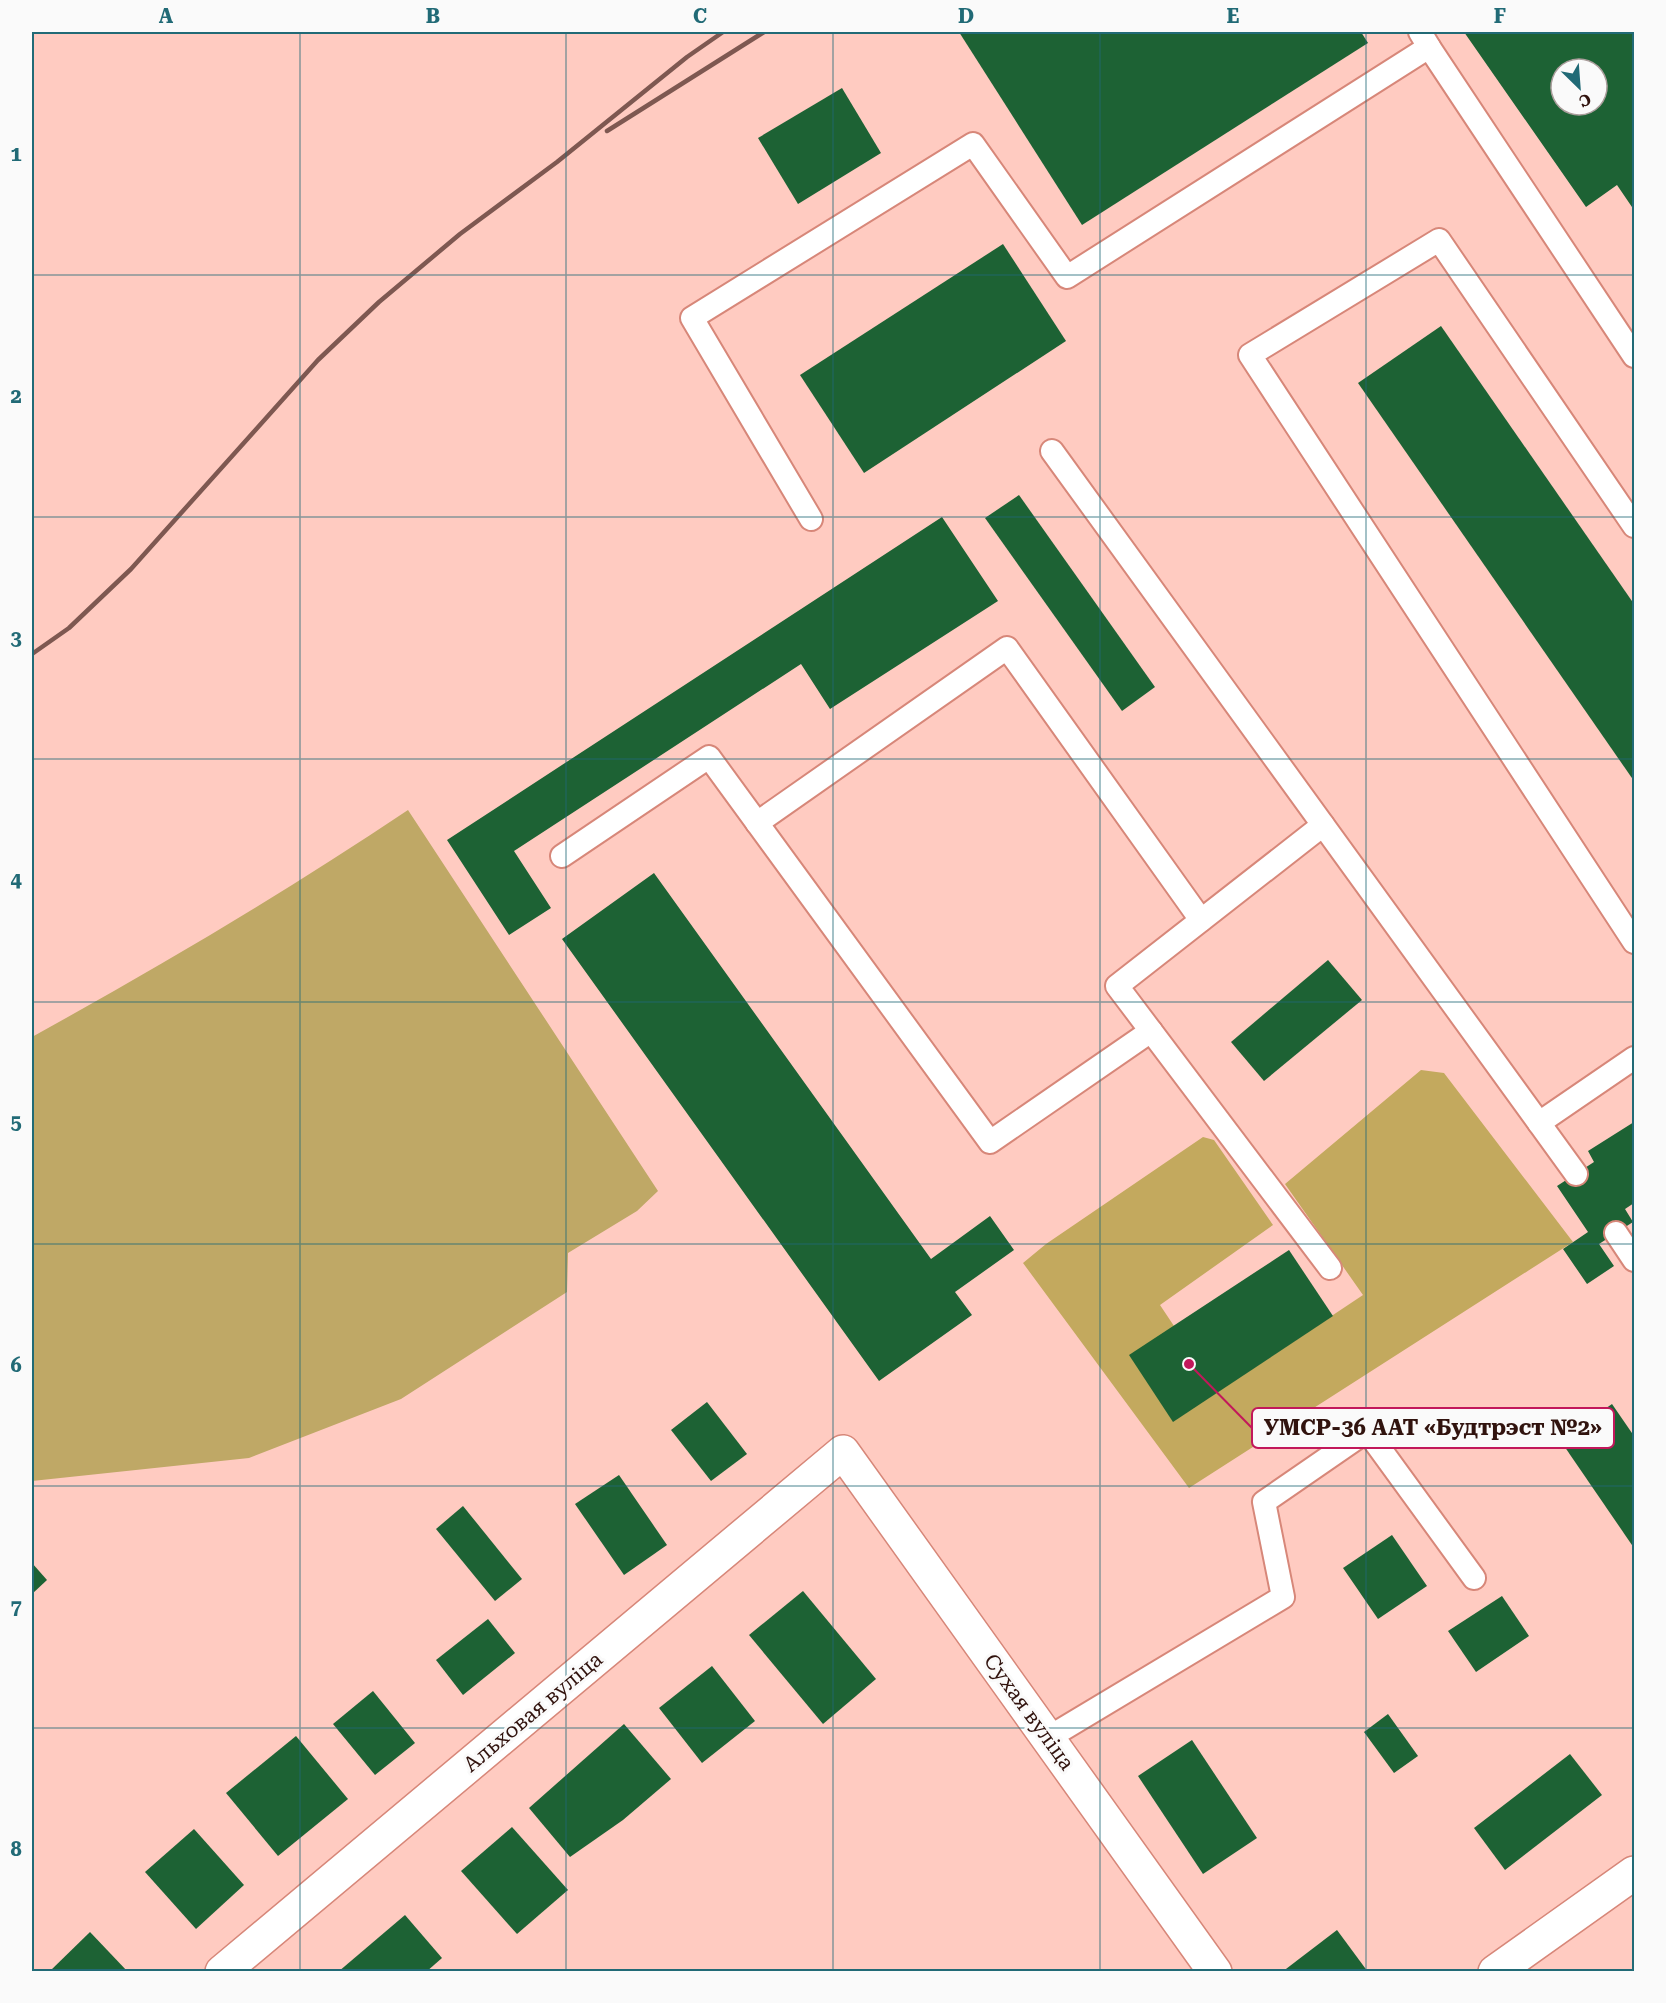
<svg xmlns="http://www.w3.org/2000/svg" width="1666" height="2003" viewBox="0 0 1666 2003" font-family="'Roboto Serif',serif">
<style>
.green{fill:#bfa866}
.forest{fill:#c3a95e}
.building{fill:#1d6234;fill-rule:evenodd}
.lines{fill:none;stroke-linecap:round;stroke-linejoin:round}
.service-casing{stroke:#d78779;stroke-width:26}
.minor-casing{stroke:#d78779;stroke-width:36}
.service{stroke:#fff;stroke-width:22}
.minor{stroke:#fff;stroke-width:33}
.rail{stroke:#7e5851;stroke-width:4.5}
.grid{fill:none;stroke:#216a76;stroke-width:1.5;stroke-opacity:0.55}
.labels{text-anchor:middle;dominant-baseline:central;stroke-width:6;stroke-linejoin:round;paint-order:stroke}
.street-label{font-size:21px;fill:#31130e;stroke:#fafafa}
.leader{fill:none;stroke:#c2185b;stroke-width:2}
.callout-dot{fill:#c2185b;stroke:#fafafa;stroke-width:2}
.callout{fill:#fafafa;stroke:#c2185b;stroke-width:2}
.callout-label{font-size:22px;text-anchor:middle;font-weight:bold;fill:#31130e}
.neatline{fill:none;stroke:#216a76;stroke-width:2}
.grid-label{font-size:20px;text-anchor:middle;font-weight:bold;fill:#216a76}
</style>
<rect width="100%" height="100%" fill="#ffcbc1"/>
<!-- green -->
<path class="green" d="M408,810L658,1191L637,1211L568,1253L567,1292L401,1399L249,1458L32,1481V1037C160,966 286,892 408,810Z"/>
<!-- forest -->
<path class="forest" d="M1421,1070L1444,1073L1573,1242L1189,1488L1023,1263L1046,1244L1203,1137L1214,1140L1273,1225L1160,1305L1174,1326L1255,1367L1363,1295L1285,1184Z"/>
<!-- building -->
<g class="building">
<path d="M959,32H1361L1368,43L1082,225Z"/>
<path d="M1464,32H1634V210L1617,185L1586,207ZM1561,69H1597V105H1561Z"/>
<path d="M842,88L881,153L798,204L758,138Z"/>
<path d="M1003,244L1066,341L864,473L800,375Z"/>
<path d="M1441,326L1634,604V781L1358,383Z"/>
<path d="M1019,495L1155,687L1122,711L985,518Z"/>
<path d="M942,517L998,601L830,709L801,664L514,851L551,908L509,935L447,840Z"/>
<path d="M654,873L931,1259L990,1216L1014,1250L955,1292L972,1315L879,1381L562,939Z"/>
<path d="M1328,960L1362,1000L1264,1081L1231,1042Z"/>
<path d="M1634,1122V1203L1625,1209L1633,1222L1599,1244L1614,1266L1587,1284L1563,1249L1588,1232L1557,1186L1594,1162L1588,1151Z"/>
<path d="M1289,1250L1333,1316L1173,1422L1129,1355Z"/>
<path d="M707,1402L747,1454L711,1481L671,1430Z"/>
<path d="M1612,1404L1634,1436V1548L1560,1440Z"/>
<path d="M619,1475L667,1545L624,1575L575,1504Z"/>
<path d="M463,1506L522,1579L495,1601L436,1529Z"/>
<path d="M1392,1535L1427,1586L1378,1619L1343,1568Z"/>
<path d="M32,1563L47,1580L32,1594Z"/>
<path d="M803,1591L876,1679L823,1724L749,1635Z"/>
<path d="M1502,1596L1529,1636L1476,1672L1448,1631Z"/>
<path d="M488,1619L515,1653L463,1695L436,1660Z"/>
<path d="M712,1666L755,1721L702,1763L659,1708Z"/>
<path d="M373,1691L415,1743L375,1775L333,1724Z"/>
<path d="M1388,1714L1418,1756L1394,1773L1364,1732Z"/>
<path d="M624,1724L671,1779L623,1820L570,1857L529,1808Z"/>
<path d="M296,1736L348,1799L278,1856L226,1793Z"/>
<path d="M1192,1740L1257,1838L1203,1874L1138,1776Z"/>
<path d="M1570,1754L1602,1795L1505,1870L1474,1828Z"/>
<path d="M512,1827L568,1890L517,1934L461,1871Z"/>
<path d="M194,1829L244,1885L196,1929L145,1872Z"/>
<path d="M405,1915L442,1958L426,1972H338Z"/>
<path d="M1337,1930L1368,1972H1282Z"/>
<path d="M90,1932L128,1972H49Z"/>
</g>
<g class="lines">
<!-- service casing -->
<g class="service-casing">
<g id="service">
<path d="M1429,47L1634,356"/>
<path d="M1052,451L1576,1174"/>
<path d="M811,519L692,318L973,144L1067,277L1429,47L1420,32"/>
<path d="M1634,526L1439,240L1250,355L1634,942"/>
<path d="M757,823L1007,648L1201,920"/>
<path d="M1323,825L1117,986L1330,1268"/>
<path d="M562,856L709,757L990,1142L1151,1031"/>
<path d="M1539,1123L1634,1058"/>
<path d="M1616,1233L1634,1260"/>
<path d="M1048,1738L1283,1597L1264,1502L1367,1431L1474,1578"/>
</g>
</g>
<!-- minor casing -->
<g class="minor-casing">
<g id="minor">
<path d="M222,1972L843,1452L1215,1972"/>
<path d="M1495,1972L1634,1873"/>
</g>
</g>
<!-- service -->
<use href="#service" class="service"/>
<!-- minor -->
<use href="#minor" class="minor"/>
<!-- rail -->
<g class="rail">
<path d="M607,131L764,32"/>
<path d="M32,654L69,628L131,569L318,360L379,302L460,234L557,162L687,57L723,32"/>
</g>
</g>
<!-- grid -->
<path class="grid" d="M300,32V1972M566,32V1972M833,32V1972M1100,32V1972M1366,32V1972M32,275H1634M32,517H1634M32,759H1634M32,1002H1634M32,1244H1634M32,1486H1634M32,1728H1634"/>
<g class="labels">
<!-- street labels -->
<g class="street-label">
<text transform="translate(533 1712) rotate(-40)">Альховая вуліца</text>
<text transform="translate(1029 1712) rotate(54)">Сухая вуліца</text>
</g>
</g>
<!-- callouts -->
<path class="leader" d="M1189 1364L1252 1428"/>
<circle class="callout-dot" cx="1189" cy="1364" r="6"/>
<rect class="callout" x="1252" y="1408" width="362" height="40" rx="6"/>
<g class="callout-label">
<text x="1433" y="1435">УМСР-36 ААТ «Будтрэст №2»</text>
</g>
<!-- border -->
<rect width="1666" height="2003" fill="none" stroke="#fafafa" stroke-width="66"/>
<!-- north arrow -->
<g transform="translate(1579 87) rotate(155)"><circle r="28" fill="#fafafa" stroke="#aa9e9c" stroke-width="1.5"/>
<path d="M0-4.5L10 22L0 15L-10 22Z" fill="#216a76"/>
<text y="-9" font-size="16" font-weight="bold" text-anchor="middle" fill="#31130e">С</text>
</g>
<rect x="33" y="33" width="1600" height="1937" class="neatline"/>
<g class="grid-label">
<text x="166" y="23">A</text>
<text x="433" y="23">B</text>
<text x="700" y="23">C</text>
<text x="966" y="23">D</text>
<text x="1233" y="23">E</text>
<text x="1500" y="23">F</text>
<text x="16" y="161">1</text>
<text x="16" y="403">2</text>
<text x="16" y="645">3</text>
<text x="16" y="887">4</text>
<text x="16" y="1129">5</text>
<text x="16" y="1372">6</text>
<text x="16" y="1614">7</text>
<text x="16" y="1856">8</text>
</g>
</svg>
